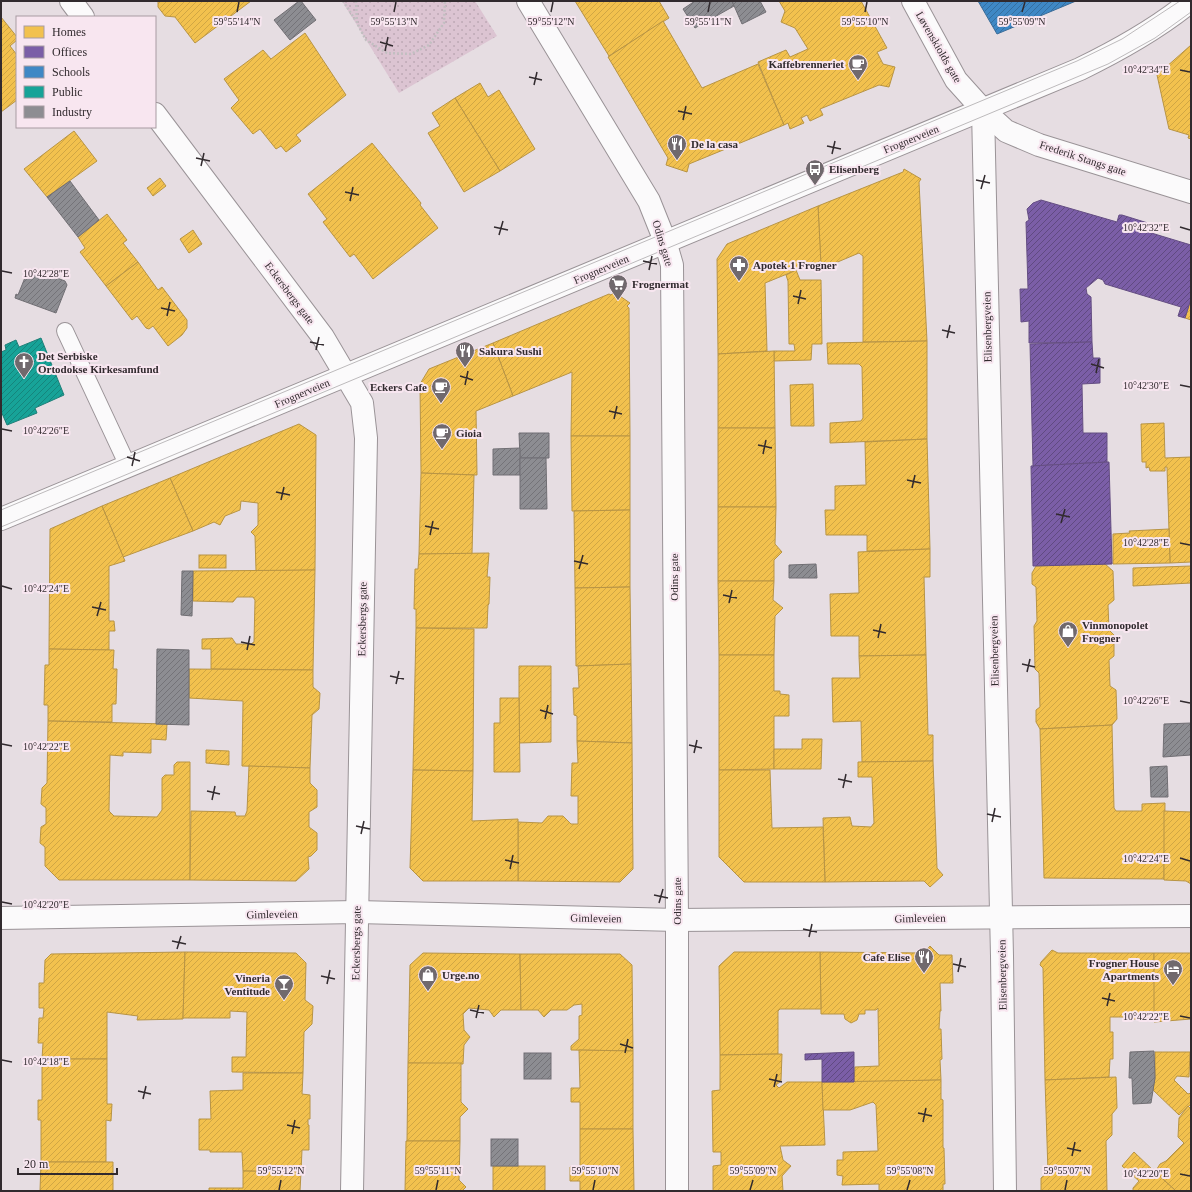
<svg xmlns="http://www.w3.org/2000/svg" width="1192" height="1192" viewBox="0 0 1192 1192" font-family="'Times New Roman',serif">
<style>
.grass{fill:url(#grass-dots)}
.homes{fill:url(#homes-hatch);stroke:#b89444}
.offices{fill:url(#offices-hatch);stroke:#654e83}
.schools{fill:url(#schools-hatch);stroke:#3b6c98}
.public{fill:url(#public-hatch);stroke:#1f7f78}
.industry{fill:url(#industry-hatch);stroke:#716f74}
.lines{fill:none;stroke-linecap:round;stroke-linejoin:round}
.lane-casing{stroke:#9a9397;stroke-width:18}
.street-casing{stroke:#9a9397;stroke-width:24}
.secondary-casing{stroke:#9a9397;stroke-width:24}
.path{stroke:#c2bfc1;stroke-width:2.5;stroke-dasharray:2 2;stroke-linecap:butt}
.lane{stroke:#fbfafb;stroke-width:16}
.street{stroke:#fbfafb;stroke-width:22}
.secondary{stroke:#fbfafb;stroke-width:22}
.tram{stroke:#bdbabc;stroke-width:1}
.ticks{fill:none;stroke:#312a2e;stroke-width:1.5}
.labels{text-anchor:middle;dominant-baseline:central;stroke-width:4;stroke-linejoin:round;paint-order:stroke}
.street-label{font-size:11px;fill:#312a2e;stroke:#f8e6f0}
.poi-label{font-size:11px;font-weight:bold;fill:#312a2e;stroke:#f8e6f0;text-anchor:start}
.ticks-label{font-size:10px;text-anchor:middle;fill:#312a2e;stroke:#f8e6f0;stroke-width:4;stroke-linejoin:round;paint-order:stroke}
</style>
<defs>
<pattern id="grass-dots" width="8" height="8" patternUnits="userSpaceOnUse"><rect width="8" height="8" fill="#dcc4d2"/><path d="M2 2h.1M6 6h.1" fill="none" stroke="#bda9b5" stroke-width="1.8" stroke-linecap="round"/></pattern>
<pattern id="homes-hatch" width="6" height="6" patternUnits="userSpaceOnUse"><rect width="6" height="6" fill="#f2c14e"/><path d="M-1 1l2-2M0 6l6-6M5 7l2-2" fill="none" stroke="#d0a644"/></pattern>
<pattern id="offices-hatch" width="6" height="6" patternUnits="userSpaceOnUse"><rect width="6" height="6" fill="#7b5ea7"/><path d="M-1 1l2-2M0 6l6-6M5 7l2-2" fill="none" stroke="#604a81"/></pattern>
<pattern id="schools-hatch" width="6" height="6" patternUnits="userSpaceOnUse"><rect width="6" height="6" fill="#3f88c5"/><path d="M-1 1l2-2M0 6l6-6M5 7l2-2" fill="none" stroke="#356fa0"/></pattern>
<pattern id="public-hatch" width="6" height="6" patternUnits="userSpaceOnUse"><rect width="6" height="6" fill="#17a398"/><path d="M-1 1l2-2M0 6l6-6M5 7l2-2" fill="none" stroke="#15857c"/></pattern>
<pattern id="industry-hatch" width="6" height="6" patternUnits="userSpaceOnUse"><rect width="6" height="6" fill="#8d8d92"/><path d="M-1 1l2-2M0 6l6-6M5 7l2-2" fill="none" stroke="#747378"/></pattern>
</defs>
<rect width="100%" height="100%" fill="#e6dde2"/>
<!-- grass -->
<path class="grass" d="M342,1H475L497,36L399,93Z"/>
<!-- homes -->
<g class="homes">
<path d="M158,1H251L195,43L175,17L165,16L158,7Z"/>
<path d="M575,1H659L669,18L609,56Z"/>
<path d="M779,1H861L887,48L877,52L883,64L895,67L889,87L879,85L820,109L823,115L810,121L807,115L801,118L804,123L790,129L788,123L784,125L758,62L786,50L790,57L808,49L795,28L781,22L785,11Z"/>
<path d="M1,17L17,37V40L10,46L17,55V100L1,112Z"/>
<path d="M663,21L702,88L758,64L784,125L689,164L687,172L666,165L668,158L608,57Z"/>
<path d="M305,33L346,95L296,135L301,141L286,152L281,146L276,149L260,129L253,134L231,108L239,100L224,79L263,50L271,59Z"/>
<path d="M1191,45V139L1188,138L1189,135L1169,129L1157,75Z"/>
<path d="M480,83L488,97L499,90L535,149L500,171L455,98Z"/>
<path d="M455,98L500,171L464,192L428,133L440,126L432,113Z"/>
<path d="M74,131L97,161L47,197L24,169Z"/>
<path d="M372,143L421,203L420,205L438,228L373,279L354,254L350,257L323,222L327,219L308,194Z"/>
<path d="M904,169L921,179L919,182L927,341L863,342V256L859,253L821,269L818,206L903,172Z"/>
<path d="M160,178L166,186L153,196L147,188Z"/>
<path d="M818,206L821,264L814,263L765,283L767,351L718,354L717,259L727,244Z"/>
<path d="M107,214L127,240L123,243L138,262L106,286L80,252L85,248L78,237Z"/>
<path d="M193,230L202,244L189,253L180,239Z"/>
<path d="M138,262L158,290L162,287L187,320V328L182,335L168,346L153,326L149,329L146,328L137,316L132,320L106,286Z"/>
<path d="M796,270L800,280H821L822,344H812L811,360L774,361V351H795L794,344H789L788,281L786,275Z"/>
<path d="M614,292L630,303L627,306L629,308L630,436H571L572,372L513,396L493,343L609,294L611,295Z"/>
<path d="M1191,299V320L1185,318Z"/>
<path d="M927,341V439L830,443V423L861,421L863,418L862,367L859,364H828L827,343Z"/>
<path d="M493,343L513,396L476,411L477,475L421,473L420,384L429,369Z"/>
<path d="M774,351L775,428H718V354Z"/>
<path d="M813,384L814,426H791L790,385Z"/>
<path d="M1164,423L1165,458L1191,457V562L1170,563L1167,467H1165V471H1150L1149,467L1146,468V462H1142L1141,424Z"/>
<path d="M299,424L316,435L315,570L256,571L255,536L251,532L258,525V503L241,501L240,510L225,516L220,525L214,522L193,531L170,478Z"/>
<path d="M718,428H775L776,507H718Z"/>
<path d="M571,436H630V510L572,511Z"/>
<path d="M927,439L930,549L867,551V535H826L825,510H835V486L866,485L865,442Z"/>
<path d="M421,473L474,475L472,554H419Z"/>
<path d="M170,478L193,531L123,557L102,506Z"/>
<path d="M102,506L125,561L109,566V621H114L115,631H109V650L49,649L50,529Z"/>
<path d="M718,507H776L775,544L782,552L774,560V581H718Z"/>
<path d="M630,510V587L575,588L574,511Z"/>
<path d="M1169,529L1170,563L1113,564V534L1130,533L1129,531Z"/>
<path d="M930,549V577H924L926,655L859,656V636H831L830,594L859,593L858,552Z"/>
<path d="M489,553L487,577H490L489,604L488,605L487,628H416V609H414L415,569H418L419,554Z"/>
<rect x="199" y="555" width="27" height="13"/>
<path d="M1105,564L1113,571L1114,600L1108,605L1109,630L1114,635V656L1109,660L1110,686L1116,690L1117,719L1112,725L1040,729L1036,722V710L1040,707L1039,673L1035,669L1034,626L1037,621L1036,587L1032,584V573L1036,566Z"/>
<path d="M1191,566V583L1133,586V568Z"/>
<path d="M315,570L313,670L211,669V649H202V639L232,638L236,644H251L254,642L255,600L253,597H237L233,602L193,601V571Z"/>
<path d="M718,581H774L773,600L783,608L775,616L774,655H719Z"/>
<path d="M630,587L631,664L576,666L575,588Z"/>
<path d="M416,628L474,629L473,771L413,770Z"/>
<path d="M49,649L114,650L113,669H117L116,704H112V722L48,721V705H44L45,665H49Z"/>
<path d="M719,655H774V691H780V694L789,695V716H774V769L719,770Z"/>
<path d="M926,655L928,735H933V761L862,762L861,721L833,722L832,678H860L859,656Z"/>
<path d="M631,664L632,743L577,741V716L574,715L573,688H579L578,666Z"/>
<path d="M519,666H551V742L519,743Z"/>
<path d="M189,669L313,670V687L320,693L319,709L312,715L310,768L242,766L243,701L189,698Z"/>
<path d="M500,698H519L520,772H494V723H500Z"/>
<path d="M48,721L167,724L166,740L151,739V753L123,752V756L110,755L109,811L114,816L157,817L162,810V778L165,775H174V765L177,762H190V880H59L45,866V847L40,843L41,827L46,824V808L41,804L42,788L47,783Z"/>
<path d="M1112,725L1114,808L1116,811H1142V804L1165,803L1164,879L1044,878L1040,729Z"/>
<path d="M802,739H822L821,769H774V749H802Z"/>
<path d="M577,741L632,743L633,869L620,882L518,881V822L542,823L548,816H563L571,824H578V796H571L572,763H578Z"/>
<path d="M206,750L229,751V765L206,763Z"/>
<path d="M933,761L937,868L943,875L930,887L924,881L825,882L823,818L850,817L852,826L871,827L874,823L872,777H858V762Z"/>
<path d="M249,766L310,768V783L317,790V807L309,812V827L317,833V850L311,856L308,857L309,869L296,881L190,880L191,811L235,812L236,816H245L247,811Z"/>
<path d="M413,770L473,771L472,821L518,819V881H423L410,868Z"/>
<path d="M719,770H770L772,828L823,827L825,882H744L719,857Z"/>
<path d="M1164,811L1191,812V884L1186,881L1164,880Z"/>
<path d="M930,946L939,955H952L953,983H940L941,1011H940L939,1029H941L942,1059L940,1060L941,1080L854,1082L855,1067L879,1066L878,1008L876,1010H865V1014H859L857,1020L851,1023L845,1019L844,1014H821L820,952L924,953Z"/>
<path d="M1052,950L1058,953H1154L1155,1020L1133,1019V1017H1110V1032H1113V1059H1110L1109,1077L1045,1080L1043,968L1040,965L1041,962Z"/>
<path d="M185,952L183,1019L137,1020L138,1016L107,1012V1059H42L43,1043H38L39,1018H43L44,1008H39V983H44L45,960L51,954Z"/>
<path d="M185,952L296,953L306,963L305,1000L313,1006L312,1024L304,1032L303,1073L232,1072V1057H246L247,1012L230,1011V1018H183Z"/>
<path d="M734,952H820L821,1009H780L778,1011V1054L720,1055L719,966Z"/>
<path d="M423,953L520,954L521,1010H501L494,1017L489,1010L469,1008L463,1014L464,1030L470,1037L464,1045L463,1064L408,1063L410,965Z"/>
<path d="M1154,953H1191V1019L1154,1022Z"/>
<path d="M520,954H620L632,965L633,1051L571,1050V1046L579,1039V1016L582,1015V1004L574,1005L567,1010H551L544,1017L538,1010H521Z"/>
<path d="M579,1050L633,1051V1129H580V1102H571V1088H580Z"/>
<path d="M1155,1052H1190L1189,1077L1177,1076L1174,1080L1188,1094L1191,1093V1104L1179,1115L1153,1090L1155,1078Z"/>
<path d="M782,1054L781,1081L776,1085L779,1088L787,1082H822L825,1145L780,1146L783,1160L791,1166L782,1176L783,1191H713V1166L721,1165V1152H713L712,1091L720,1090V1055Z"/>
<path d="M42,1059H107V1104H112L111,1121L106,1120V1162H41V1120H38V1100H42Z"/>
<path d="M408,1063H461V1102L468,1109L460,1117V1141H407Z"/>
<path d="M243,1073H303L302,1094L310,1095V1119H308V1125H309V1150H302L301,1172L243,1171L242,1152H210V1150H199V1119H211L210,1091L243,1090Z"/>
<path d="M1116,1077L1117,1108L1112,1114V1135L1106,1141L1107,1191H1041V1178L1048,1172L1045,1080Z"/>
<path d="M941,1080V1099L943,1100V1148H944L945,1184H943V1191H879V1184L842,1185L843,1176L837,1175V1160H843V1152L878,1151L876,1105L873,1102L850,1110H823L822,1082Z"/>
<path d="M1188,1106L1191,1109V1191H1176L1155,1172L1160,1164L1166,1161L1184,1143L1178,1137L1179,1118Z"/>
<path d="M580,1129H633L634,1191H580V1181H570V1167H580Z"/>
<path d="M406,1141H460L459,1180L466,1187L462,1191H405Z"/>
<path d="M1134,1152L1155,1172L1176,1191H1133V1188L1139,1181L1122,1166Z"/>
<path d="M41,1162H113V1191H40Z"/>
<rect x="493" y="1166" width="52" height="25"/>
<path d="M243,1171L301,1172L300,1191H209V1188H243Z"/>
</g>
<!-- offices -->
<g class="offices">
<path d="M1041,200L1117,222L1119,215H1122L1151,224L1148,232L1191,245V299L1185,318L1178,316L1181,307L1105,284L1103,280L1098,278L1086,288L1087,294L1091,297L1092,342L1029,343V321L1021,322L1020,289H1028L1026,222L1029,220L1027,209L1033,203Z"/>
<path d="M1092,342L1093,358H1100V383L1082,384L1083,433H1107V462L1033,466L1030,344Z"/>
<path d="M1109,462L1112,564L1033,566L1031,466Z"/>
<path d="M854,1052V1082H822V1059L805,1060V1054Z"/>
</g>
<!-- schools -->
<path class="schools" d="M978,1H1076L997,34Z"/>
<!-- public -->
<path class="public" d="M41,338L64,395L35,408L37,413L7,425L1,411V352L6,350L5,345L16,340L19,347Z"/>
<!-- industry -->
<g class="industry">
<path d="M299,1H301L316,20L290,40L274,20Z"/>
<path d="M695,1H732L734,6L695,28L683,9Z"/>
<path d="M732,1H760L766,12L742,24Z"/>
<path d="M70,181L99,220L78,237L47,197Z"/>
<path d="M32,269L65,281L67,285L56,313L15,298L16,294L18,295L28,270Z"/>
<path d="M519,433H549V458H520Z"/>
<path d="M520,448V475H493V449Z"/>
<path d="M520,458H546L547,509H520Z"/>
<path d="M816,564L817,578H789V565Z"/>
<path d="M182,571H193L192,616L181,615Z"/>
<path d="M157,649L189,650V725L156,724Z"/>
<path d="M1191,723V755L1163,757L1164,724Z"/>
<path d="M1167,766L1168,797H1151L1150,767Z"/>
<path d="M1154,1051L1155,1078L1151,1103L1133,1104L1132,1078H1129L1130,1052Z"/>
<rect x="524" y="1053" width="27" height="26"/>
<rect x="491" y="1139" width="27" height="27"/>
</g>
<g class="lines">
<!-- lane casing -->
<g class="lane-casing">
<path id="lane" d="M65,331L128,466"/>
</g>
<!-- street casing -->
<g class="street-casing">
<g id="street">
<path d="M71,1L83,17"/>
<path d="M528,1L649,201L665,241L672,265L677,920V1191"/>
<path d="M913,1L956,80L983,110L1002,956L1005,1191"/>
<path d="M155,114L323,337L362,403L366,438L352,1191"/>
<path d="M1,918L357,912L677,920L1191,916"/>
</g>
</g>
<!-- secondary casing -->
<g class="secondary-casing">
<g id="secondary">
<path d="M983,110L1006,131L1039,145L1191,192"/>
<path d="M1,519L1080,69C1119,50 1157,29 1191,1"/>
</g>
</g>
<!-- path -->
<g class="path">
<path d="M343,1L356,21"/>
<path d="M356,1L357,23L366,40L387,53L411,54L429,45L444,23L445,1"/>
</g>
<!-- lane -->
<use href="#lane" class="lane"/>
<!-- street -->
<use href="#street" class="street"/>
<!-- secondary -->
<use href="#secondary" class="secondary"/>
<!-- tram -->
<g class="tram">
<path d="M1,510L1077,61L1122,39L1180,1"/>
<path d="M1,527L1108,64L1155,38L1191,12"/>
</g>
</g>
<!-- ticks -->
<path class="ticks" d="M237,12L239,2M394,12L396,2M551,12L553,2M708,12L710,2M865,12L867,2M1022,12L1025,2M380,42L393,46M385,51L388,37M1180,70L1190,72M529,77L542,80M534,85L537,72M678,111L692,114M683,120L686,106M827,146L841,149M832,154L835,141M196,158L210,161M201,166L204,153M976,180L990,183M981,189L985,175M345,192L359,195M350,201L353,187M494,227L508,230M1180,227L1190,230M499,235L503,221M643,261L657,264M649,270L652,256M2,271L12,273M793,296L806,299M798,304L801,290M161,308L175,311M167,316L170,302M942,330L955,333M947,338L950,325M310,342L324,345M316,350L319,337M1091,364L1104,368M1096,373L1099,359M460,376L473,380M465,385L468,371M1180,385L1190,387M609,411L622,414M614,419L617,406M2,429L12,431M758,445L772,448M763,454L766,440M127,457L140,461M132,466L135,452M907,480L921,483M912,488L915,475M276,492L290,495M281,500L284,487M1056,514L1070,517M1061,523L1065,509M425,526L439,529M430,535L433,521M1180,543L1190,545M574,561L588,564M579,569L583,555M2,586L12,589M723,595L737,598M729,603L732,590M92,607L106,610M97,616L101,602M873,630L886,633M878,638L881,624M241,642L255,645M247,650L250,636M1022,664L1035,667M1027,672L1030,659M390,676L404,679M396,684L399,671M1180,701L1190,703M540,710L553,714M545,719L548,705M2,744L12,746M689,745L702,748M694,753L697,740M838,779L852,782M843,788L846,774M207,791L220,794M212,800L215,786M987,814L1001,817M992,822L995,808M356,826L370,829M361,834L364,821M1180,858L1190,861M505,860L519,863M510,869L513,855M654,895L668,898M2,902L12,904M659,903L663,889M803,929L817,932M809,937L812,924M172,941L186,944M177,949L181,936M953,964L966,967M958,972L961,958M321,976L335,979M327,984L330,970M1102,998L1115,1001M1107,1006L1110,993M470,1010L484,1013M1180,1016L1190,1018M476,1018L479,1005M620,1044L633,1048M625,1053L628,1039M2,1060L12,1062M769,1079L782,1082M774,1087L777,1074M138,1091L151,1094M143,1099L146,1086M918,1113L932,1116M923,1122L926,1108M287,1125L300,1128M292,1134L295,1120M1067,1148L1081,1151M1072,1156L1075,1142M1180,1174L1190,1176M279,1190L281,1180M436,1190L438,1180M593,1190L595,1180M750,1190L753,1180M907,1190L910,1180M1065,1190L1067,1180"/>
<!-- icons -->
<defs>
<g id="cafe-pin" transform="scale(1)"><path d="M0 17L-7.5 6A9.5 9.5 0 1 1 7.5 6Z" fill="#70696d" stroke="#f8e6f0"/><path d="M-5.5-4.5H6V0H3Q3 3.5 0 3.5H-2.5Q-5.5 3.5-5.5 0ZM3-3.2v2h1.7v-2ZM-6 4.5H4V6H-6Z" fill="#fff"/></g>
<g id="restaurant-pin" transform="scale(1)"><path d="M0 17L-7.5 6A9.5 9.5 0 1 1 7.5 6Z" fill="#70696d" stroke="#f8e6f0"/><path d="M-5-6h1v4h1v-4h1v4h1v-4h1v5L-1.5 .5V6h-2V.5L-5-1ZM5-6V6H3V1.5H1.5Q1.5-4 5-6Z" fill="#fff"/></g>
<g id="bus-pin" transform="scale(1)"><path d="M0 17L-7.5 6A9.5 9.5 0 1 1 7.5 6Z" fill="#70696d" stroke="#f8e6f0"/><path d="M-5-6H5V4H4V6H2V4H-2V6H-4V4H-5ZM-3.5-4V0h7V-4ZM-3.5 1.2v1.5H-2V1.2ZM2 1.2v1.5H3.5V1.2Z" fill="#fff"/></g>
<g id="pharmacy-pin" transform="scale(1)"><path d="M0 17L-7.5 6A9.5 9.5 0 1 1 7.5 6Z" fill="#70696d" stroke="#f8e6f0"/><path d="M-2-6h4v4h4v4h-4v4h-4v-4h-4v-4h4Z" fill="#fff"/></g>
<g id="supermarket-pin" transform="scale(1)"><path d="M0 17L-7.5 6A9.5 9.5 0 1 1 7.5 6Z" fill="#70696d" stroke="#f8e6f0"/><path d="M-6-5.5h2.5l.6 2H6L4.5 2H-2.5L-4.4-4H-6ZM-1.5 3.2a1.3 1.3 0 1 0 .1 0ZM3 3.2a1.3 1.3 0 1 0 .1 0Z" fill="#fff"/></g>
<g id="church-pin" transform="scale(1)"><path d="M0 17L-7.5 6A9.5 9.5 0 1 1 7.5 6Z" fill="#70696d" stroke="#f8e6f0"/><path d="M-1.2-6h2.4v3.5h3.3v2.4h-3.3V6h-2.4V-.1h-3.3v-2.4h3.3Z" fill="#fff"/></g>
<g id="shop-pin" transform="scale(1)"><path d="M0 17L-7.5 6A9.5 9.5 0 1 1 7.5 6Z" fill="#70696d" stroke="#f8e6f0"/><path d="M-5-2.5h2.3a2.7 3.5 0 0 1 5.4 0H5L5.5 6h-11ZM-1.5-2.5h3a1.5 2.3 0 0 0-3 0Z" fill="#fff"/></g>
<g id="hotel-pin" transform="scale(1)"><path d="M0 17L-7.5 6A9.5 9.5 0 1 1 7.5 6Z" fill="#70696d" stroke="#f8e6f0"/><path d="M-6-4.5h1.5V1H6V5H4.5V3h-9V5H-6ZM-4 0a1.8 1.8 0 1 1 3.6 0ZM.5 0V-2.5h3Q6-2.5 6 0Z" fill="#fff"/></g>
<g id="bar-pin" transform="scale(1)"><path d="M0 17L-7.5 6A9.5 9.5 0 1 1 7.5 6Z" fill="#70696d" stroke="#f8e6f0"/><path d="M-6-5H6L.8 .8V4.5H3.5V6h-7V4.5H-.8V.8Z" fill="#fff"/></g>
</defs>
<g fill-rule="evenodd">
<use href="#cafe-pin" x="858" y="64"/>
<use href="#restaurant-pin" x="677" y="144"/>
<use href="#bus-pin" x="815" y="169"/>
<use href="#pharmacy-pin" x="739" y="265"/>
<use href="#supermarket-pin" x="618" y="284"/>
<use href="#restaurant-pin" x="465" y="351"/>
<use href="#church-pin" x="24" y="362"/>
<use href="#cafe-pin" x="441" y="387"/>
<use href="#cafe-pin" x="442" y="433"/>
<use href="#shop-pin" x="1068" y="631"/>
<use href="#restaurant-pin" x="924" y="957"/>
<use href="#hotel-pin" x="1173" y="969"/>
<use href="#shop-pin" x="428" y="975"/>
<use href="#bar-pin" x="284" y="984"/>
</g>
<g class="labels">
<!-- street labels -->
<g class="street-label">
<text transform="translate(939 47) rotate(60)">Løvenskiolds gate</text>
<text transform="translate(911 139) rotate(-22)">Frognerveien</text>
<text transform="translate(1083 158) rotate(18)">Frederik Stangs gate</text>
<text transform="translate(663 243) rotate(73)">Odins gate</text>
<text transform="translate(601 269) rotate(-23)">Frognerveien</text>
<text transform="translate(290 293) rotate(53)">Eckersbergs gate</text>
<text transform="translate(987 327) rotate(-91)">Elisenbergveien</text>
<text transform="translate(302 393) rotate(-23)">Frognerveien</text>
<text transform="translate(674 577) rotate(-90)">Odins gate</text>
<text transform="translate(362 619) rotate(-89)">Eckersbergs gate</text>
<text transform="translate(994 651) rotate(-91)">Elisenbergveien</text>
<text transform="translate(677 901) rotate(-90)">Odins gate</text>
<text transform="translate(272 914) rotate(-1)">Gimleveien</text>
<text transform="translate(596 918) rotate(1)">Gimleveien</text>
<text transform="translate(920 918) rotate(-1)">Gimleveien</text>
<text transform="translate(356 943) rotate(-89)">Eckersbergs gate</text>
<text transform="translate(1002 975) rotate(-91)">Elisenbergveien</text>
</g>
<!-- poi labels -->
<g class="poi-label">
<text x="844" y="64" text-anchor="end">Kaffebrenneriet</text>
<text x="691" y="144">De la casa</text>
<text x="829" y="169">Elisenberg</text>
<text x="753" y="265">Apotek 1 Frogner</text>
<text x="632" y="284">Frognermat</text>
<text x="479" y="351">Sakura Sushi</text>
<text x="38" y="356">Det Serbiske<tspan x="38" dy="13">Ortodokse Kirkesamfund</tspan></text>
<text x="427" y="387" text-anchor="end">Eckers Cafe</text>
<text x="456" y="433">Gioia</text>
<text x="1082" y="625">Vinmonopolet<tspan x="1082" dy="13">Frogner</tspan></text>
<text x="910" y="957" text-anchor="end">Cafe Elise</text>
<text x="1159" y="963" text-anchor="end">Frogner House<tspan x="1159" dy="13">Apartments</tspan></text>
<text x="442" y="975">Urge.no</text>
<text x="270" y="978" text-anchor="end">Vineria<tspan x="270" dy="13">Ventitude</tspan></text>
</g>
</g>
<g class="ticks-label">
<text x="237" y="25">59°55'14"N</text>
<text x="394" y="25">59°55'13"N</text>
<text x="551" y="25">59°55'12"N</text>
<text x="708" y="25">59°55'11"N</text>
<text x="865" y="25">59°55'10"N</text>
<text x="1022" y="25">59°55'09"N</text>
<text x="1146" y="73">10°42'34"E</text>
<text x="1146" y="231">10°42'32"E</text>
<text x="46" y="277">10°42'28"E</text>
<text x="1146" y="389">10°42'30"E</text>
<text x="46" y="434">10°42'26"E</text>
<text x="1146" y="546">10°42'28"E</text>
<text x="46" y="592">10°42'24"E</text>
<text x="1146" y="704">10°42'26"E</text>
<text x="46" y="750">10°42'22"E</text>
<text x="1146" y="862">10°42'24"E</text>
<text x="46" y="908">10°42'20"E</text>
<text x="1146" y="1020">10°42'22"E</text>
<text x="46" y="1065">10°42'18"E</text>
<text x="281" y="1174">59°55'12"N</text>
<text x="438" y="1174">59°55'11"N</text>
<text x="595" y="1174">59°55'10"N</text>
<text x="753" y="1174">59°55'09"N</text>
<text x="910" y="1174">59°55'08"N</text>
<text x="1067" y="1174">59°55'07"N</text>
<text x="1146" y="1177">10°42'20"E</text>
</g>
<!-- border -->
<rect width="1192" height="1192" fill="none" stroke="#312a2e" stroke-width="4"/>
<!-- legend -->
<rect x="16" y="16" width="140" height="112" fill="#f8e6f0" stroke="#a89ba2"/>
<rect x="24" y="26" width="20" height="12" fill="#f2c14e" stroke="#a89ba2"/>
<text x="52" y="36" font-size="12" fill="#312a2e">Homes</text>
<rect x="24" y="46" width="20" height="12" fill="#7b5ea7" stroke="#a89ba2"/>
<text x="52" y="56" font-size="12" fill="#312a2e">Offices</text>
<rect x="24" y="66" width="20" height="12" fill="#3f88c5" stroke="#a89ba2"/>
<text x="52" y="76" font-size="12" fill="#312a2e">Schools</text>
<rect x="24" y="86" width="20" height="12" fill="#17a398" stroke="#a89ba2"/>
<text x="52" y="96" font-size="12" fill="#312a2e">Public</text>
<rect x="24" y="106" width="20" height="12" fill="#8d8d92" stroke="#a89ba2"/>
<text x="52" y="116" font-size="12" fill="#312a2e">Industry</text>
<!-- scale -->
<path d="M18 1168v6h99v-6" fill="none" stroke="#312a2e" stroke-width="2"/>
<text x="24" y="1168" font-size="12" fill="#312a2e" stroke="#f8e6f0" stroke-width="3" paint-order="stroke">20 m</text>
</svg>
